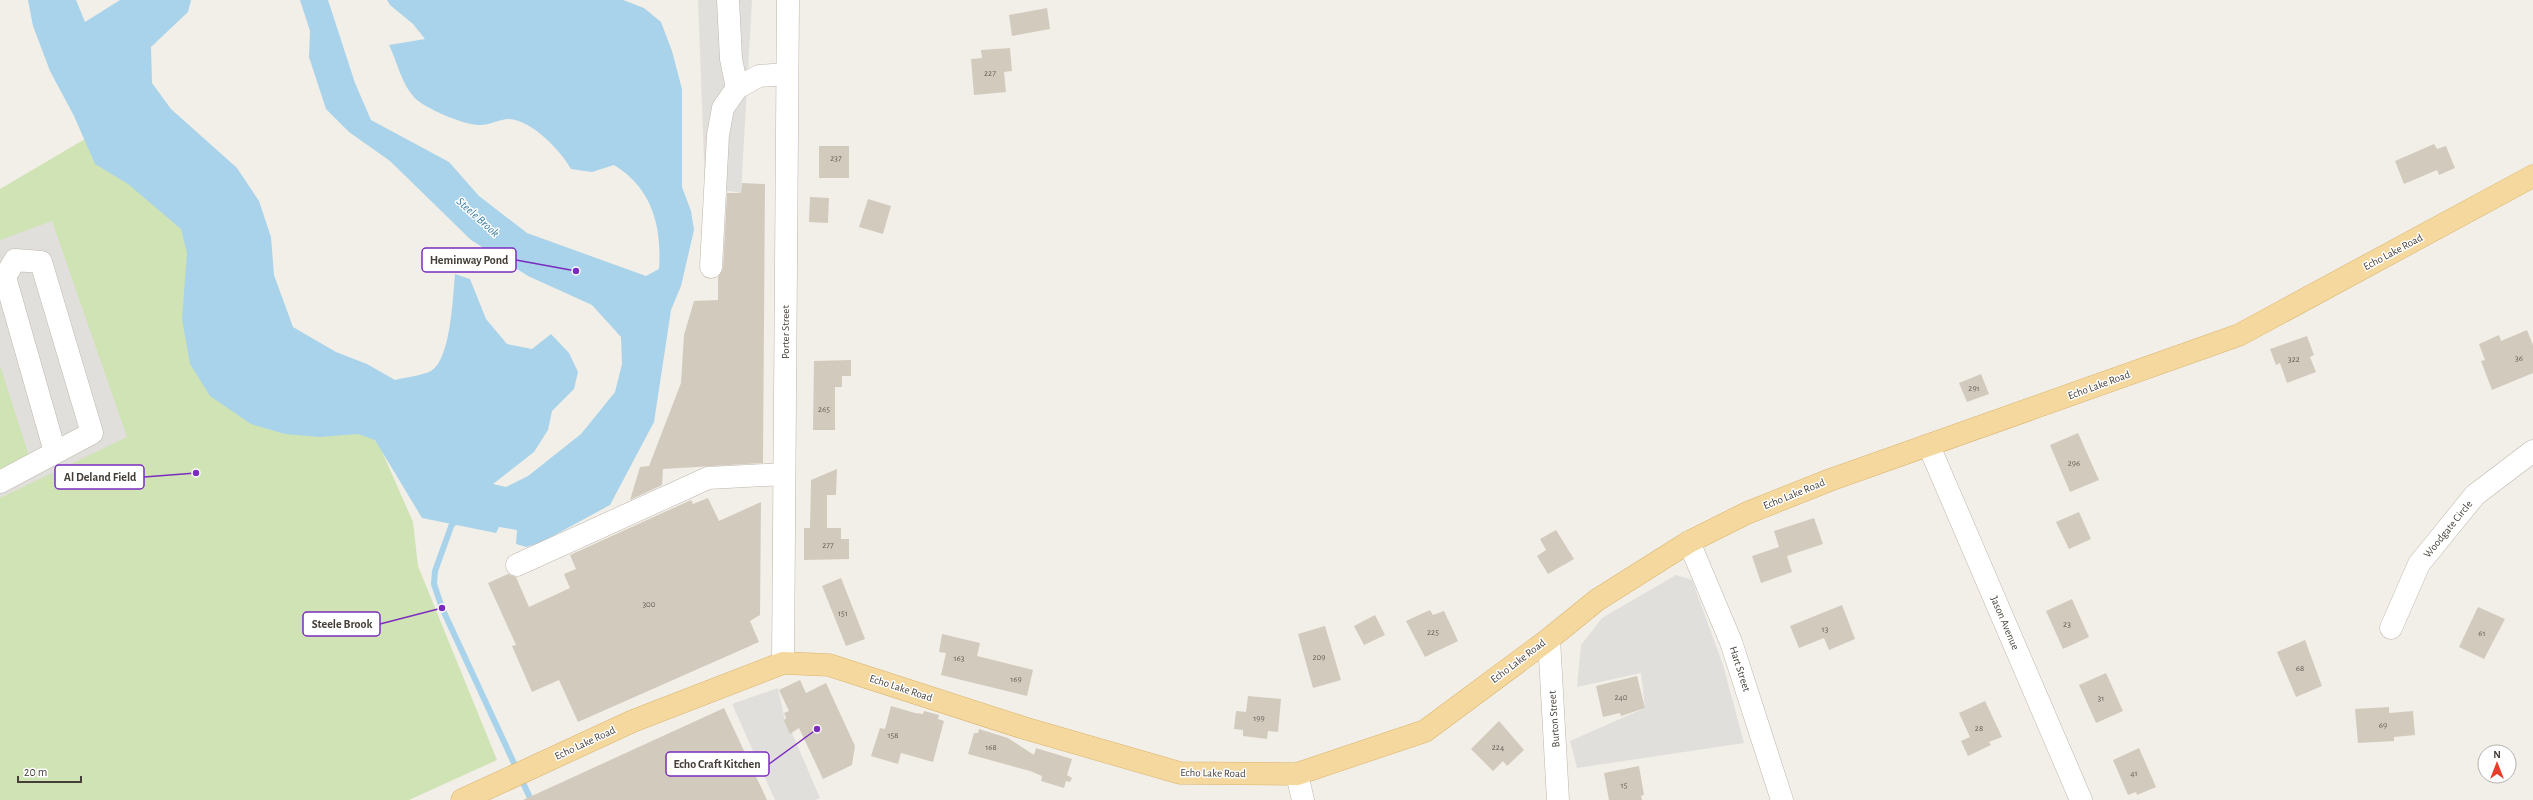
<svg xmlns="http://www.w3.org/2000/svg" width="2533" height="800" viewBox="0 0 2533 800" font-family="'Alegreya Sans',sans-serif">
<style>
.green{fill:#d0e3b4}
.parking{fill:#e1dfdc}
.water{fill:#a9d3ea}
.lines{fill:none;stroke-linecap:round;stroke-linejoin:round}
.stream{stroke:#a9d3ea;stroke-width:6}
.building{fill:#d3cabe}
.minor-casing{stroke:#bdb6ab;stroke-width:23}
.major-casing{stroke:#d9b46f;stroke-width:23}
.minor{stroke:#fff;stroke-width:22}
.major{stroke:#f5d89e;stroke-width:22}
.labels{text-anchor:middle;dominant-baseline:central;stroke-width:3;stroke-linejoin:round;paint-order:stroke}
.number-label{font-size:9px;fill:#686259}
.street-label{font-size:11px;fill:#453f37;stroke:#fff}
.water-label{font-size:12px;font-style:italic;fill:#387aa0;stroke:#fff}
.leader{fill:none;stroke:#7b2cbf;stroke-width:1.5}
.callout-dot{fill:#7b2cbf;stroke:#fff;stroke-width:1.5}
.callout{fill:#fff;stroke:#7b2cbf;stroke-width:1.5}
.callout-label{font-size:12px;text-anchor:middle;font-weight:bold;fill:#453f37}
</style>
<rect width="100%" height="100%" fill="#f2efe8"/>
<!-- green -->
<path class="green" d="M124,116L231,276L370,424L413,522L418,566L497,760L409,800H0V189Z"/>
<!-- parking -->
<g class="parking">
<path d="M698,0H752L741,193L705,187Z"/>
<path d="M52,221L127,437L0,498V470L29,456L0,365V240Z"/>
<path d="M1676,575L1692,580L1723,665L1744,743L1577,768L1570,741L1645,708L1641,673L1577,687L1581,645L1602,618Z"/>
<path d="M778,688L786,725L792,733L820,798L816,800H775L732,704Z"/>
</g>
<!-- water -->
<path class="water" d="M28,0H76L85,22L120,0H191L188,12L151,47L152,83L171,109L237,168L259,201L271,237L274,275L293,327L336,352L367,364L395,380C406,377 421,376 431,371C451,360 453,295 455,274L470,279L486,319L507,344L532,349L551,334L569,353L578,372L574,389L552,411L548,430L534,452L493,484L506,487L528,476L581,434L615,392L622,364L621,337L592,305L528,276L471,240L390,161L349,132L326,109L309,57L310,31L300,0H328L355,83L371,120L449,162L479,196L527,233L646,276L659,269C662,226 652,188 614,165L592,172L571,169C561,151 532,120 509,119C499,119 488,126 478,125C465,125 423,108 414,97C401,83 397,61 389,45L425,39L413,24L390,5L387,0H623L644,8L661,22L672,51L682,89V187L691,211L694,230L681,286L671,310L654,422L610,505L540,543L526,547L516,544L517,530L499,527L496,533L422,518L375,440L358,434L320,437L285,434L251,424L210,396L190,364L182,319L187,253L181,229L128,184L95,164L74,116L50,71L33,26Z"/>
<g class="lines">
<!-- stream -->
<path class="stream" d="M458,521L452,524L435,571L434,584L442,608L531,800"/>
</g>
<!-- building -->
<g class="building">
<path d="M1047,8L1050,29L1012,36L1009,15Z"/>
<path d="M1010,48L1012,71L1004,72L1006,92L974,95L971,59L982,58L981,50Z"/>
<path d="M2434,144L2437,149L2446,146L2455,168L2439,175L2437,170L2404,184L2395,161Z"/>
<rect x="819" y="146" width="30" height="32"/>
<path d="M742,183L765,184L763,463L663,469L662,485L630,500L640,467L649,466L681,383L684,335L694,301L718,300V277L723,268L727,193H741Z"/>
<path d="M810,197L829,198L828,223L809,222Z"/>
<path d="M868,199L891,206L883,234L859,227Z"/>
<path d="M2527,330L2533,345V373L2492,390L2481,361L2485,360L2479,344L2499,335L2501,341Z"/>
<path d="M2307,336L2314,355L2310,357L2316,372L2287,383L2280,363L2276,365L2270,349Z"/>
<path d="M851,360V376H842V387H835V430H813L814,361Z"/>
<path d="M1981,374L1989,394L1967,402L1959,383Z"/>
<path d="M2078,433L2099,480L2070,492L2050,445Z"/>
<path d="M837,469L836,495H827V528H841V539H849V559L804,560V528H810L811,480Z"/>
<path d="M708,498L719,521L761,502L760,615L750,621L759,642L578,722L559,680L532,692L512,646L516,645L488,583L508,574L516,577L529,607L570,588L564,574L576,569L570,555L691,500L693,504Z"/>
<path d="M2079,512L2091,539L2069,549L2056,522Z"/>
<path d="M1814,518L1823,544L1787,556L1792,572L1761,583L1752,556L1779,547L1774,531Z"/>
<path d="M1556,530L1574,559L1548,574L1537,556L1546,550L1540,539Z"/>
<path d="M841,578L865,639L846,646L822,586Z"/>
<path d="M2072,599L2089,637L2063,649L2046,611Z"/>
<path d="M1842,605L1855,639L1829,650L1824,638L1799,648L1790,626Z"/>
<path d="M2478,607L2505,619L2484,659L2459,647Z"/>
<path d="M1430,610L1433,615L1444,611L1458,641L1425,657L1406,621Z"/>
<path d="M1375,615L1385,635L1364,645L1354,626Z"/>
<path d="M1325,626L1341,680L1313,688L1298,634Z"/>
<path d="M942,634L980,643L977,656L1033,670L1027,696L941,675L946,653L939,652Z"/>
<path d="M2305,640L2322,686L2296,697L2277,652Z"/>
<path d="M2106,673L2123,711L2096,723L2079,685Z"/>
<path d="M1637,676L1645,708L1621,716L1620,713L1603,717L1596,686Z"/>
<path d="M800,680L806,693L826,683L855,746L852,765L823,779L799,728L790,734L784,721L786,718L784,713L789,711L779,690Z"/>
<path d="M1248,696L1281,699L1278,732L1268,731L1267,739L1243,736V730L1234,729L1236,711L1246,712Z"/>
<path d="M1985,701L2002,737L1989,742L1991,745L1968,756L1961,741L1970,737L1959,713Z"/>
<path d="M891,706L915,713L923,714L924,711L939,715L938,719L944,721L933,762L901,753L898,764L871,756L880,728L885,729Z"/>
<path d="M2389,707V713L2413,711L2415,735L2394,737V741L2358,743L2355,709Z"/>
<path d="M724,708L767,800H523Z"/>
<path d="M1499,721L1524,750L1507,766L1503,761L1493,771L1471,749Z"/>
<path d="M979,729L1008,738L1034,755L1036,748L1072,759L1067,775L1072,778L1070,782L1066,781L1064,788L1041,781L1042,776L1030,771L968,754L974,733H978Z"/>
<path d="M2139,748L2156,787L2137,795L2136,792L2128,795L2113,760Z"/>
<path d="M1639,766L1644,795L1641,796L1642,800H1609L1604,773Z"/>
</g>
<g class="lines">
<!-- minor casing -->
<g class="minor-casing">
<g id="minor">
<path d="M728,0L731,59L737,88"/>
<path d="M711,267L718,135L723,108L737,88L759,76L787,74"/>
<path d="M1929,446L2081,800"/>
<path d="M0,482L92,433L41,262L15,260L5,277L55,452"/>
<path d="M1689,542L1731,642L1782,800"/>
<path d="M517,565L708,478L784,474"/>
<path d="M2391,628L2419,564L2475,495L2533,451"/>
<path d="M1549,639L1558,800"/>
<path d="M783,663L788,0"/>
<path d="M1297,774L1303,800"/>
</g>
</g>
<!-- major casing -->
<g class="major-casing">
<path id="major" d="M462,800L633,721L783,663L829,665L1024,728L1180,773L1297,774L1425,731L1549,639L1597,600L1689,542L1747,513L1830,480L2239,335L2533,176"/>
</g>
<!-- minor -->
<use href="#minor" class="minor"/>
<!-- major -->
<use href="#major" class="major"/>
</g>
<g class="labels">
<!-- number labels -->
<g class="number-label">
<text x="990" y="73">227</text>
<text x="836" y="158">237</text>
<text x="2519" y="358">36</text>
<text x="2294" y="359">322</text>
<text x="1974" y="388">291</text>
<text x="824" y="409">265</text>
<text x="2074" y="463">296</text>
<text x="828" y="545">277</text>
<text x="649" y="604">300</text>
<text x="843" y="613">151</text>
<text x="2067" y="624">23</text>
<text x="1825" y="629">13</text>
<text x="1433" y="632">225</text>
<text x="2482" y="633">61</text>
<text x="1319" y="657">209</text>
<text x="959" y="658">163</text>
<text x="2300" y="668">68</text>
<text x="1016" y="679">169</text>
<text x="1621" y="697">240</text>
<text x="2101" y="698">31</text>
<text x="1259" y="718">199</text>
<text x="2383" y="725">69</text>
<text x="1979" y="728">28</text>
<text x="893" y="735">158</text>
<text x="991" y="747">168</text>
<text x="1498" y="747">224</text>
<text x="2134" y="773">41</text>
<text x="1624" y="785">15</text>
</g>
<!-- street labels -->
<g class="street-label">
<text transform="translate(2393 252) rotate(-28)">Echo Lake Road</text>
<text transform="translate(785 332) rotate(-90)">Porter Street</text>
<text transform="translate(2099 385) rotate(-20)">Echo Lake Road</text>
<text transform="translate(1794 494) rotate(-22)">Echo Lake Road</text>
<text transform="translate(2448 529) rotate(-51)">Woodgate Circle</text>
<text transform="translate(2005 623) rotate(67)">Jason Avenue</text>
<text transform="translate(1518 661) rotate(-37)">Echo Lake Road</text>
<text transform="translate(1740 669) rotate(72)">Hart Street</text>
<text transform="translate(901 688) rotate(18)">Echo Lake Road</text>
<text transform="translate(1554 719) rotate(-94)">Burton Street</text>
<text transform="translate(585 743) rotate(-25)">Echo Lake Road</text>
<text transform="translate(1213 773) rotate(1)">Echo Lake Road</text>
</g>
<!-- water labels -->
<g class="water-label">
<text transform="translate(478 217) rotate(42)">Steele Brook</text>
</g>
</g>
<!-- callouts -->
<path class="leader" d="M576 271L516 260M196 473L144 477M442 608L380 624M817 729L769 764"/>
<g class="callout-dot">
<circle cx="576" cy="271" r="4"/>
<circle cx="196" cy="473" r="4"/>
<circle cx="442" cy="608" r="4"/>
<circle cx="817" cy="729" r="4"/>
</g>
<g class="callout">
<rect x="422" y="248" width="94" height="24" rx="4"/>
<rect x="55" y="465" width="89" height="24" rx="4"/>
<rect x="303" y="612" width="77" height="24" rx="4"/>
<rect x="666" y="752" width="103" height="24" rx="4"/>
</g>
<g class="callout-label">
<text x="469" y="264">Heminway Pond</text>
<text x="100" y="481">Al Deland Field</text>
<text x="342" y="628">Steele Brook</text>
<text x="717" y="768">Echo Craft Kitchen</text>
</g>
<!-- north arrow -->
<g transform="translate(2497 764)"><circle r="19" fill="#ffffff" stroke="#b5b2af"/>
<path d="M0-3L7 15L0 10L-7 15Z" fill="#e73d2a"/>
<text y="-6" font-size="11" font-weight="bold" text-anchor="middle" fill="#453f37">N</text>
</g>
<!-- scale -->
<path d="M18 776v6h63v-6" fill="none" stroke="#453f37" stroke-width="2"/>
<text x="24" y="776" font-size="12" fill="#453f37" stroke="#ffffff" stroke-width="3" paint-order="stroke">20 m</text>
</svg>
